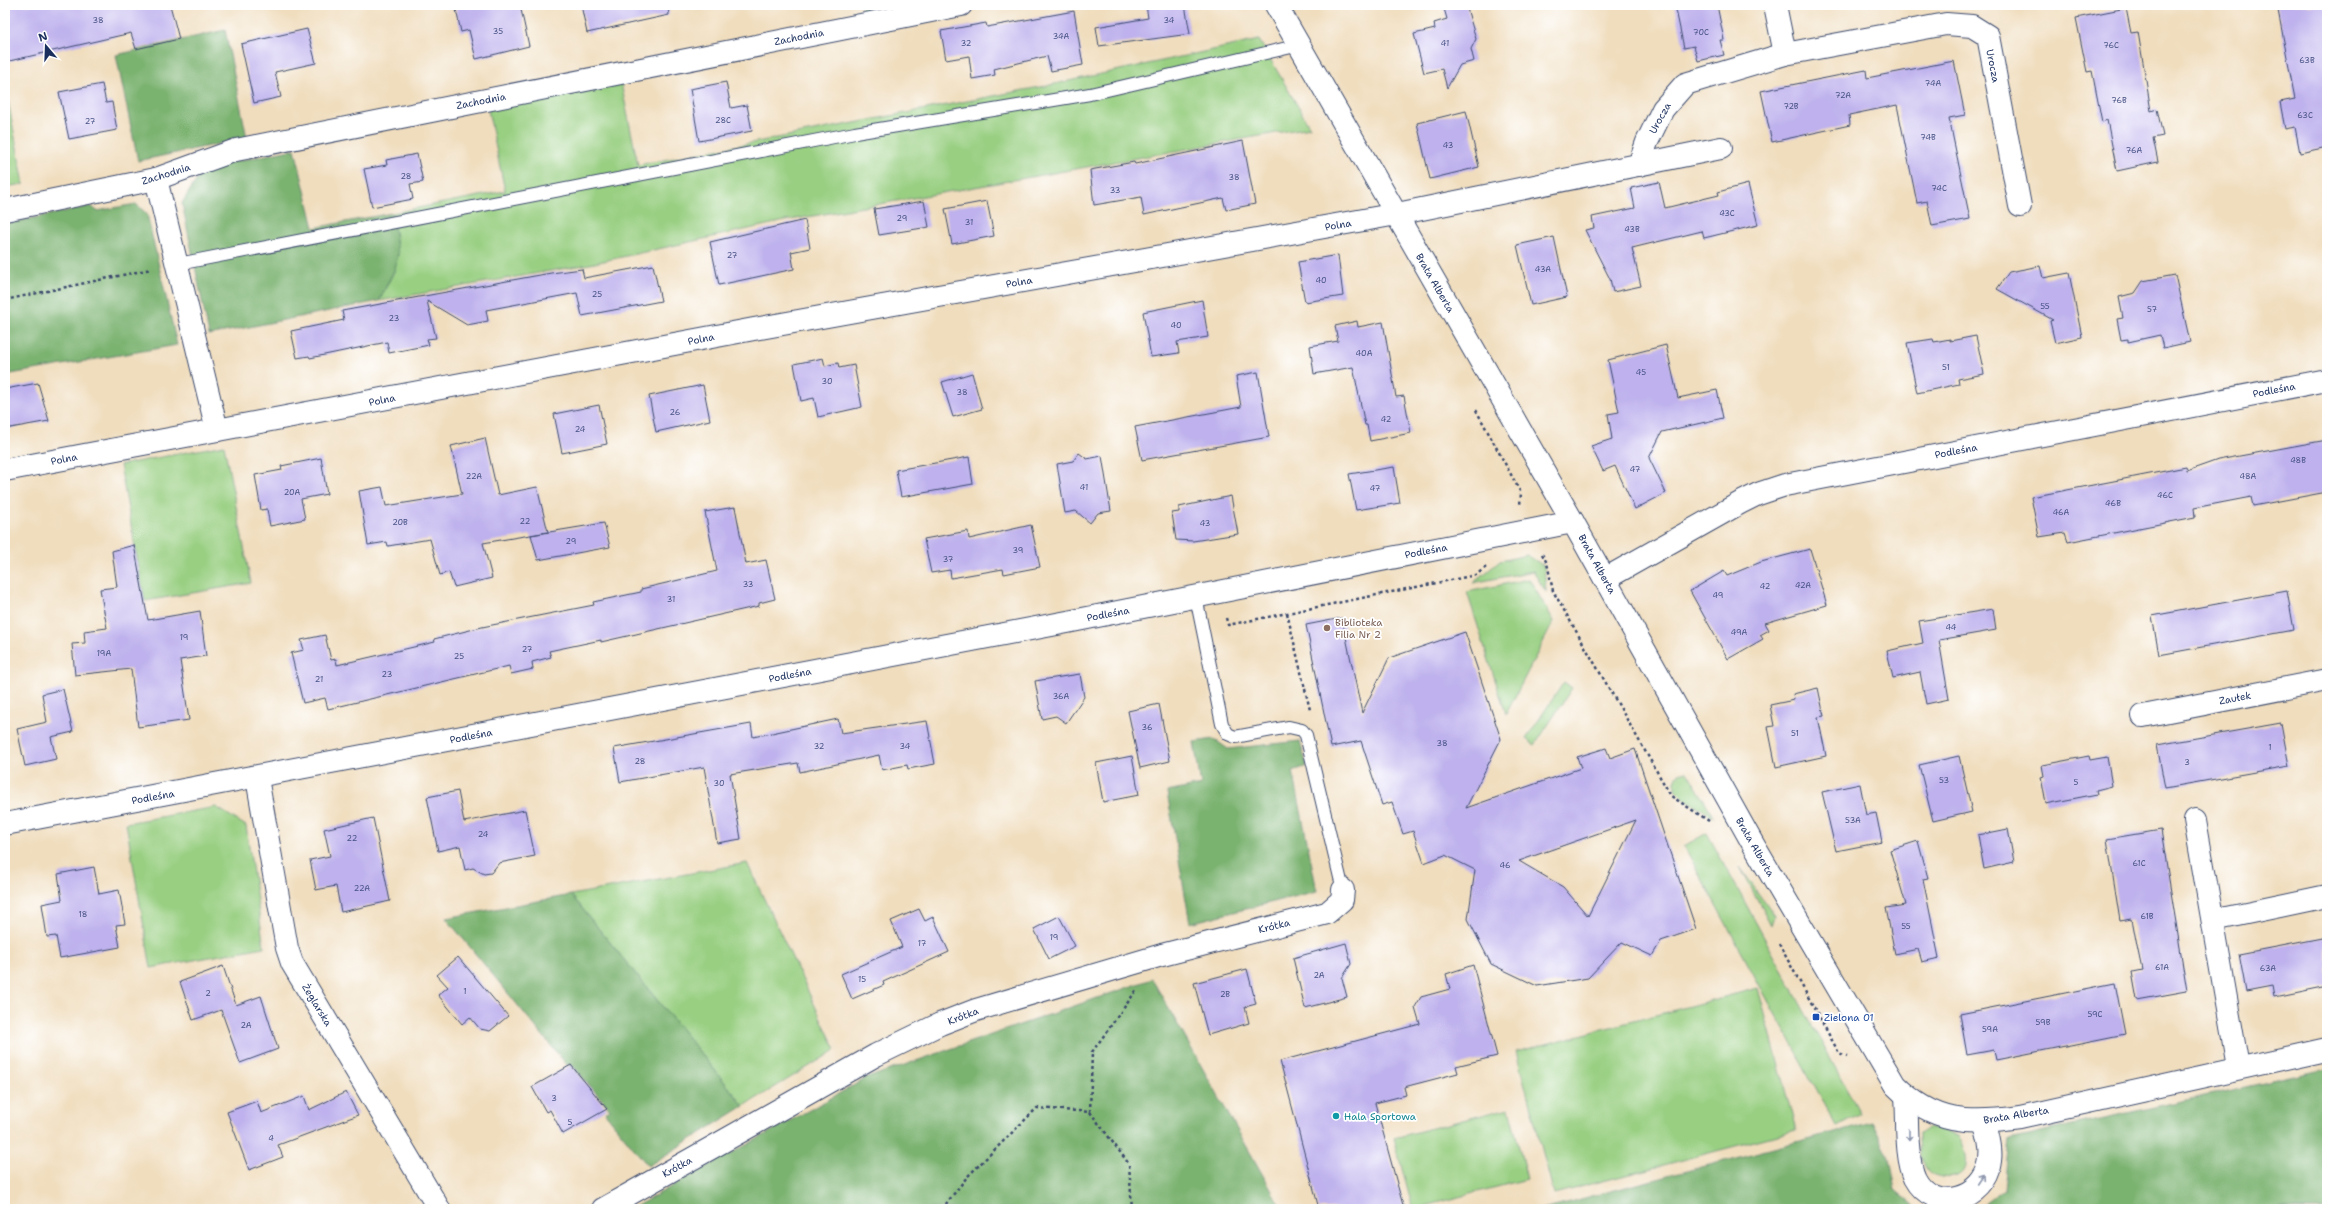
<svg xmlns="http://www.w3.org/2000/svg" width="2332" height="1214" viewBox="0 0 2332 1214" font-family="'Shantell Sans',sans-serif">
<style>
.green{fill:#98cf81;stroke:#5a7f70}
.forest{fill:#7ab26f;stroke:#4a7066}
.building{fill:#beb1ed;fill-rule:evenodd}
.lines{fill:none;stroke-linecap:round;stroke-linejoin:round}
.service-casing{stroke:#3b496c;stroke-width:14}
.minor-casing{stroke:#3b496c;stroke-width:24}
.path{stroke:#3b496c;stroke-width:2.5;stroke-dasharray:3 3;stroke-linecap:butt}
.service{stroke:#fff;stroke-width:12}
.minor{stroke:#fff;stroke-width:22}
.oneway{stroke:#8d97ae}
.education-dot{fill:#8d6e63;stroke:#fff;stroke-width:1.5}
.transit-dot{fill:#1a4fb4;stroke:#fff;stroke-width:1.5}
.culture-dot{fill:#0f9aa8;stroke:#fff;stroke-width:1.5}
.labels{text-anchor:middle;dominant-baseline:central;stroke-width:3.5;stroke-linejoin:round;paint-order:stroke}
.number-label{font-size:8px;fill:#445082}
.street-label{font-size:10px;fill:#1b2f5e;stroke:#fff}
.education-label{font-size:10px;fill:#785e54;stroke:#fff;text-anchor:start}
.transit-label{font-size:10px;fill:#164399;stroke:#fff;text-anchor:start}
.culture-label{font-size:10px;fill:#0d838f;stroke:#fff;text-anchor:start}
</style>
<rect width="100%" height="100%" fill="#fff"/>
<filter id="ink" filterUnits="userSpaceOnUse"><feTurbulence type="fractalNoise" baseFrequency=".025" numOctaves="2"/><feDisplacementMap in="SourceGraphic" scale="8" xChannelSelector="R" yChannelSelector="G"/><feConvolveMatrix kernelMatrix="1 2 1 2 8 2 1 2 1" color-interpolation-filters="sRGB"/></filter>
<filter id="wash" filterUnits="userSpaceOnUse"><feTurbulence type="fractalNoise" baseFrequency=".012" numOctaves="4" result="noise"/><feDisplacementMap in="SourceGraphic" scale="16" xChannelSelector="R" yChannelSelector="G"/><feGaussianBlur stdDeviation="0.9" result="paint"/><feColorMatrix in="noise" values="0 0 0 0 0 0 0 0 0 0 0 0 0 0 0 0 0 1.4 0 .05"/><feComposite in="paint" operator="in"/></filter>
<g filter="url(#wash)">
<rect width="100%" height="100%" fill="#f0ddbd"/>
<!-- green -->
<g class="green">
<path d="M861,5H900L862,13Z"/>
<path d="M1259,40L1310,127L785,221L590,264L379,301L395,269L398,254L392,213L505,191L488,110L621,83L638,165L1050,85Z"/>
<path d="M5,85L24,184L5,187Z"/>
<path d="M224,445L251,583L145,601L120,465Z"/>
<path d="M1527,555L1544,566L1546,592L1533,571L1473,583L1500,561Z"/>
<path d="M1529,579L1554,621L1506,714L1467,592Z"/>
<path d="M1564,682L1572,688L1535,745L1526,739Z"/>
<path d="M1687,771L1714,817L1684,798L1675,789V782L1679,773Z"/>
<path d="M216,807L246,826L264,947L151,968L126,823Z"/>
<path d="M1707,833L1860,1113L1836,1126L1684,846Z"/>
<path d="M747,863L836,1050L744,1106L571,895Z"/>
<path d="M1740,867L1774,916L1771,925Z"/>
<path d="M1758,988L1796,1130L1554,1194L1516,1052Z"/>
<path d="M1509,1108L1527,1179L1413,1209L1394,1138Z"/>
<path d="M1928,1127L1958,1136C1970,1155 1973,1182 1942,1177C1937,1176 1932,1175 1928,1171C1920,1161 1919,1145 1919,1133Z"/>
</g>
<!-- forest -->
<g class="forest">
<path d="M225,30L247,138L138,161L116,55Z"/>
<path d="M295,149L314,228L392,213L398,254L395,269L379,301L209,335L182,203L204,168Z"/>
<path d="M136,204L147,214L177,345L5,375V224L91,206L97,211Z"/>
<path d="M1214,739L1228,749L1300,741L1307,766L1293,771L1317,891L1190,923L1167,792L1201,785L1194,742Z"/>
<path d="M571,895L744,1106L648,1166L605,1113L610,1109L571,1064L567,1065L446,918Z"/>
<path d="M1152,979L1282,1209H631L867,1078Z"/>
<path d="M2327,1069V1209H1978L2004,1190L2009,1139Z"/>
<path d="M1872,1122L1888,1154L1895,1190L1919,1209H1543Z"/>
</g>
<g id="blocks">
<!-- building -->
<g class="building">
<path d="M5,5H170L179,39L136,49L131,33L5,62Z"/>
<path d="M455,5H520L529,46L476,59L469,30L461,32Z"/>
<path d="M581,5H668L669,15L587,33Z"/>
<path d="M1146,5H1185L1190,34L1099,46L1096,27L1148,18Z"/>
<path d="M1443,5H1466L1476,39L1471,49L1474,61L1460,65L1447,88L1442,69L1424,73L1414,34L1435,29L1434,23L1447,19Z"/>
<path d="M1675,5H1717L1724,40H1720L1724,55L1698,61L1694,46L1684,48Z"/>
<path d="M2277,5H2327V147L2300,153L2295,127L2285,129L2280,102L2295,99Z"/>
<path d="M2126,8L2131,33L2138,32L2151,111L2157,109L2163,136L2153,138L2158,162L2117,171L2107,120L2102,122L2092,71L2087,72L2076,18Z"/>
<path d="M1074,11L1083,65L1051,71L1047,56L994,69L995,75L972,79L969,56L946,60L941,31L986,23L987,27Z"/>
<path d="M307,29L316,63L275,72L281,97L254,103L241,44Z"/>
<path d="M1954,61L1965,115L1949,118L1970,219L1932,226L1927,201L1917,203L1897,105L1849,115L1850,125L1772,142L1761,91L1866,70L1867,78Z"/>
<path d="M726,82L731,108L747,105L752,131L699,141L690,89Z"/>
<path d="M102,84L106,103L112,102L117,130L69,139L59,92Z"/>
<path d="M1466,111L1479,167L1430,179L1417,123Z"/>
<path d="M1243,141L1255,204L1226,210L1223,198L1144,215L1141,197L1094,205L1090,170L1134,162L1135,164Z"/>
<path d="M417,154L423,182L410,184L413,199L372,207L364,169L387,165L386,160Z"/>
<path d="M1659,182L1665,208L1719,195L1718,192L1748,184L1758,225L1704,238L1702,231L1632,248L1641,286L1613,292L1610,279L1585,230L1594,228L1592,217L1635,208L1631,188Z"/>
<path d="M924,201L929,227L879,235L874,209Z"/>
<path d="M987,201L994,236L952,244L945,209Z"/>
<path d="M805,220L810,248L791,252L794,269L719,285L710,242Z"/>
<path d="M1554,237L1567,297L1531,305L1517,245Z"/>
<path d="M1338,255L1343,296L1305,302L1298,262Z"/>
<path d="M653,265L661,301L582,316L577,293L486,310L488,321L467,325L427,301L436,338L427,339L429,345L389,353L387,342L310,358L309,356L297,358L291,331L344,320L342,311L551,273L582,269L584,278Z"/>
<path d="M2040,266L2043,278L2069,273L2082,337L2055,343L2050,321L2053,320L1997,289L2009,272Z"/>
<path d="M2175,275L2190,342L2163,348L2160,335L2128,342V339L2121,340L2117,319L2123,318L2119,297L2135,293L2143,281Z"/>
<path d="M1202,300L1208,337L1177,342L1179,353L1151,357L1143,312Z"/>
<path d="M1357,321L1358,327L1383,322L1396,397L1404,396L1411,433L1370,441L1367,425H1365L1353,367L1314,374L1310,346L1338,341L1335,326Z"/>
<path d="M1976,336L1984,374L1958,379L1959,384L1917,393L1907,343L1933,339L1934,342L1950,339V341Z"/>
<path d="M1666,345L1678,398L1717,390L1723,418L1662,432L1649,458L1666,493L1635,509L1615,466L1603,471L1591,446L1612,439L1608,414L1619,412L1608,360Z"/>
<path d="M823,358L825,366L838,363L839,368L854,365L862,407L818,417L814,398L801,401L794,364Z"/>
<path d="M1258,372L1269,437L1142,460L1135,427L1241,407L1236,376Z"/>
<path d="M972,373L982,409L953,417L942,382Z"/>
<path d="M38,383L49,421L5,429V389Z"/>
<path d="M703,385L710,420L656,432L649,396Z"/>
<path d="M599,405L607,444L562,453L554,414Z"/>
<path d="M485,438L498,495L537,487L548,532L483,543L492,578L454,587L449,572L440,575L430,539L388,546L387,542L368,545L359,491L382,487L386,506L462,494L451,446Z"/>
<path d="M2327,440V492L2253,506L2251,497L2194,508L2195,517L2068,542L2065,533L2039,537L2031,497L2186,467L2187,471L2218,460Z"/>
<path d="M1079,453L1087,459L1102,456L1111,511L1098,513L1090,523L1076,511L1065,513L1057,464L1073,461Z"/>
<path d="M969,457L973,484L901,497L896,470Z"/>
<path d="M321,458L327,494L301,499L305,519L270,526L267,509L261,510L255,475L282,470L281,466Z"/>
<path d="M1394,467L1400,503L1356,510L1349,474Z"/>
<path d="M1231,496L1238,534L1193,541L1176,540L1172,513L1179,512V507Z"/>
<path d="M735,507L746,564L766,560L775,599L759,603V606L601,642V640L549,651L551,657L532,662L533,669L511,674L509,666L328,709L325,698L303,703L291,653L304,650L301,640L325,635L331,660L336,659L337,665L435,642L434,639L482,627L594,605L593,602L641,592V589L717,571L705,512Z"/>
<path d="M604,523L610,547L538,560L531,535Z"/>
<path d="M1031,525L1040,567L1004,574L1003,569L951,578L950,570L931,573L924,539L968,531L969,539Z"/>
<path d="M134,545L148,620L200,611L206,656L180,660L189,720L138,727L131,669L75,675L72,644L85,643L84,631L107,628L100,589L117,587L112,551Z"/>
<path d="M1810,549L1827,605L1765,623L1769,630L1760,635L1763,639L1728,659L1690,591L1724,571L1727,576L1761,562Z"/>
<path d="M2287,591L2294,630L2159,655L2152,616Z"/>
<path d="M1993,609L1996,630L1939,640L1949,699L1926,704L1920,672L1893,678L1887,651L1923,643L1919,621Z"/>
<path d="M1342,618L1362,713L1389,658L1465,632L1501,739L1466,808L1581,768L1577,757L1606,748L1610,758L1635,749L1696,929L1661,941L1652,956L1622,942L1588,978L1537,986L1491,964L1468,919L1475,870L1445,855L1424,863L1413,831L1403,834L1392,802L1382,805L1361,741L1331,747L1306,625ZM1636,820L1588,916L1563,887L1519,861Z"/>
<path d="M1080,674L1084,697L1066,723L1056,716L1042,719L1035,681Z"/>
<path d="M1818,688L1824,716L1818,717L1826,756L1776,767L1768,727L1774,726L1770,705L1794,700L1793,694Z"/>
<path d="M63,689L73,732L51,737L56,759L25,766L17,729L47,722L42,694Z"/>
<path d="M1159,704L1170,761L1140,768L1128,711Z"/>
<path d="M838,719L841,733L927,721L935,764L908,769L907,765L882,770L879,755L800,772L798,763L730,774L741,839L717,843L704,767L620,782L614,748L751,724L753,737Z"/>
<path d="M2281,723L2289,766L2165,788L2157,745Z"/>
<path d="M1132,756L1139,795L1103,802L1096,763Z"/>
<path d="M1959,756L1972,812L1933,821L1919,765Z"/>
<path d="M2089,756L2090,760L2107,757L2112,786L2096,790L2097,794L2046,804L2041,777L2044,776L2042,765Z"/>
<path d="M1860,784L1866,815L1876,813L1882,842L1836,851L1822,792Z"/>
<path d="M458,791L464,822L525,810L535,856L499,863L491,873L484,874L473,868L465,870L460,846L438,851L427,797Z"/>
<path d="M373,818L390,901L341,912L336,886L316,890L310,860L330,856L324,829Z"/>
<path d="M2008,829L2014,862L1984,869L1978,835Z"/>
<path d="M2161,830L2187,991L2137,1000L2132,972L2142,970L2137,946L2132,919L2120,921L2107,839Z"/>
<path d="M1918,841L1928,878L1923,879L1939,958L1922,962L1918,949L1895,954L1886,908L1906,905L1890,850Z"/>
<path d="M94,867L99,894L119,890L125,924L116,925L120,947L60,958L56,936L47,937L42,904L62,900L58,874Z"/>
<path d="M919,909L925,921L933,917L949,952L883,982L884,985L852,999L841,974L902,947L891,921Z"/>
<path d="M1059,916L1075,946L1049,959L1034,929Z"/>
<path d="M2327,937V986L2274,997L2272,986L2246,991L2239,954Z"/>
<path d="M1346,943L1351,964L1342,978L1347,997L1305,1008L1293,958Z"/>
<path d="M458,957L508,1016L490,1031L480,1029L470,1017L462,1024L438,995L448,987L437,975Z"/>
<path d="M1473,965L1497,1056L1456,1066L1458,1073L1404,1087L1406,1095L1375,1103L1404,1209H1319L1280,1061L1420,1024L1415,1007L1421,997L1450,989L1446,974Z"/>
<path d="M223,966L236,1005L261,996L278,1049L240,1063L221,1010L193,1020L180,982Z"/>
<path d="M1247,969L1256,1004L1245,1007L1249,1023L1208,1035L1194,983Z"/>
<path d="M2115,983L2125,1034L1996,1060L1994,1050L1967,1055L1960,1014Z"/>
<path d="M571,1065L607,1109L563,1134L550,1110L546,1112L532,1087Z"/>
<path d="M346,1092L358,1115L278,1145L283,1157L249,1170L227,1112L257,1101L261,1113L304,1096L309,1110Z"/>
</g>
</g>
</g>
<g filter="url(#ink)">
<use href="#blocks" fill-opacity="0" stroke="#3b496c" stroke-width="1"/>
<g class="lines">
<!-- service casing -->
<g class="service-casing">
<g id="service">
<path d="M178,264L855,133L1090,94L1300,45"/>
<path d="M1196,597L1222,724L1228,734L1235,737L1289,727L1302,730L1306,735L1343,890"/>
</g>
</g>
<!-- minor casing -->
<g class="minor-casing">
<g id="minor">
<path d="M1276,5L1573,522L1753,844L1895,1085C1934,1124 1969,1124 2020,1117L2327,1049"/>
<path d="M1775,5L1785,54"/>
<path d="M1639,165L1647,142L1663,109L1685,84L1785,54L1946,24L1972,26L1988,36L2020,206"/>
<path d="M156,179L217,430"/>
<path d="M5,210L156,179L236,150L961,5"/>
<path d="M5,470L754,329L1397,214L1721,148"/>
<path d="M1605,579L1740,503L1758,494L1785,485L2327,380"/>
<path d="M2143,716L2327,680"/>
<path d="M257,778L287,948L292,963L439,1209"/>
<path d="M2195,820L2238,1067"/>
<path d="M5,824C529,728 1051,626 1573,522"/>
<path d="M2213,920L2327,896"/>
<path d="M1906,1096C1908,1121 1905,1156 1915,1178C1934,1214 1984,1200 1990,1161C1992,1148 1988,1134 1984,1122"/>
<path d="M603,1209L876,1055L940,1024L976,1010L1162,955L1327,913L1342,900L1343,890"/>
</g>
</g>
<!-- path -->
<g class="path">
<path d="M5,300L151,269"/>
<path d="M1476,410L1521,493L1520,505"/>
<path d="M1542,554L1547,563L1553,591L1671,796L1709,821"/>
<path d="M1287,613L1310,710"/>
<path d="M1226,618L1228,625L1476,575L1486,567"/>
<path d="M1779,944L1839,1053L1847,1056"/>
<path d="M1090,1112L1129,1164L1132,1209"/>
<path d="M942,1209L967,1177L1037,1108L1090,1112L1092,1052L1136,991"/>
</g>
<!-- service -->
<use href="#service" class="service"/>
<!-- minor -->
<use href="#minor" class="minor"/>
</g>
<!-- one-way arrows -->
<defs><path id="oneway-shaft" d="M-6 0H5M1.5-3L5.5 0L1.5 3" fill="none" stroke-width="1.6" stroke-linecap="round" stroke-linejoin="round"/></defs>
<g class="oneway">
<use href="#oneway-shaft" transform="translate(1909 1135) rotate(90)"/>
<use href="#oneway-shaft" transform="translate(1982 1180) rotate(-56)"/>
</g>
</g>
<!-- markers -->
<circle class="education-dot" cx="1327" cy="628" r="4"/>
<rect class="transit-dot" x="1812" y="1013" width="8" height="8" rx="2"/>
<circle class="culture-dot" cx="1336" cy="1116" r="4"/>
<g class="labels">
<!-- number labels -->
<g class="number-label">
<text x="98" y="20">38</text>
<text x="1169" y="20">34</text>
<text x="498" y="31">35</text>
<text x="1701" y="32">70C</text>
<text x="1061" y="36">34A</text>
<text x="966" y="43">32</text>
<text x="1445" y="43">41</text>
<text x="2111" y="45">76C</text>
<text x="2307" y="60">63B</text>
<text x="1933" y="83">74A</text>
<text x="1843" y="95">72A</text>
<text x="2119" y="100">76B</text>
<text x="1791" y="106">72B</text>
<text x="2305" y="115">63C</text>
<text x="723" y="120">28C</text>
<text x="90" y="121">27</text>
<text x="1928" y="137">74B</text>
<text x="1448" y="145">43</text>
<text x="2134" y="150">76A</text>
<text x="406" y="176">28</text>
<text x="1234" y="177">38</text>
<text x="1939" y="188">74C</text>
<text x="1115" y="190">33</text>
<text x="1727" y="213">43C</text>
<text x="902" y="218">29</text>
<text x="969" y="222">31</text>
<text x="1632" y="229">43B</text>
<text x="732" y="255">27</text>
<text x="1543" y="269">43A</text>
<text x="1321" y="280">40</text>
<text x="597" y="294">25</text>
<text x="2045" y="306">55</text>
<text x="2152" y="309">57</text>
<text x="394" y="318">23</text>
<text x="1176" y="325">40</text>
<text x="1364" y="353">40A</text>
<text x="1946" y="367">51</text>
<text x="1641" y="372">45</text>
<text x="827" y="381">30</text>
<text x="962" y="392">38</text>
<text x="675" y="412">26</text>
<text x="1386" y="419">42</text>
<text x="580" y="429">24</text>
<text x="2298" y="460">48B</text>
<text x="1635" y="469">47</text>
<text x="474" y="476">22A</text>
<text x="2248" y="476">48A</text>
<text x="1084" y="487">41</text>
<text x="1375" y="488">47</text>
<text x="292" y="492">20A</text>
<text x="2165" y="495">46C</text>
<text x="2113" y="503">46B</text>
<text x="2061" y="512">46A</text>
<text x="525" y="521">22</text>
<text x="400" y="522">20B</text>
<text x="1205" y="523">43</text>
<text x="571" y="541">29</text>
<text x="1018" y="550">39</text>
<text x="948" y="559">37</text>
<text x="748" y="584">33</text>
<text x="1803" y="585">42A</text>
<text x="1765" y="586">42</text>
<text x="1718" y="595">49</text>
<text x="671" y="599">31</text>
<text x="1951" y="627">44</text>
<text x="1739" y="632">49A</text>
<text x="184" y="637">19</text>
<text x="527" y="649">27</text>
<text x="104" y="653">19A</text>
<text x="459" y="656">25</text>
<text x="387" y="674">23</text>
<text x="319" y="679">21</text>
<text x="1061" y="696">36A</text>
<text x="1147" y="727">36</text>
<text x="1795" y="733">51</text>
<text x="1442" y="743">38</text>
<text x="819" y="746">32</text>
<text x="905" y="746">34</text>
<text x="2270" y="747">1</text>
<text x="640" y="761">28</text>
<text x="2187" y="762">3</text>
<text x="1944" y="780">53</text>
<text x="2076" y="782">5</text>
<text x="719" y="783">30</text>
<text x="1853" y="820">53A</text>
<text x="483" y="834">24</text>
<text x="352" y="838">22</text>
<text x="2139" y="863">61C</text>
<text x="1505" y="865">46</text>
<text x="362" y="888">22A</text>
<text x="83" y="914">18</text>
<text x="2147" y="916">61B</text>
<text x="1906" y="926">55</text>
<text x="1054" y="937">19</text>
<text x="922" y="943">17</text>
<text x="2162" y="967">61A</text>
<text x="2268" y="968">63A</text>
<text x="1319" y="975">2A</text>
<text x="862" y="979">15</text>
<text x="465" y="991">1</text>
<text x="208" y="993">2</text>
<text x="1225" y="994">2B</text>
<text x="2095" y="1014">59C</text>
<text x="2043" y="1022">59B</text>
<text x="246" y="1025">2A</text>
<text x="1990" y="1029">59A</text>
<text x="554" y="1098">3</text>
<text x="570" y="1122">5</text>
<text x="271" y="1138">4</text>
</g>
<!-- street labels -->
<g class="street-label">
<text transform="translate(799 37) rotate(-11)">Zachodnia</text>
<text transform="translate(1993 66) rotate(79)">Urocza</text>
<text transform="translate(481 101) rotate(-11)">Zachodnia</text>
<text transform="translate(1660 118) rotate(-61)">Urocza</text>
<text transform="translate(166 174) rotate(-17)">Zachodnia</text>
<text transform="translate(1338 225) rotate(-10)">Polna</text>
<text transform="translate(1019 282) rotate(-10)">Polna</text>
<text transform="translate(1435 283) rotate(60)">Brata Alberta</text>
<text transform="translate(701 339) rotate(-11)">Polna</text>
<text transform="translate(2274 390) rotate(-11)">Podleśna</text>
<text transform="translate(382 400) rotate(-11)">Polna</text>
<text transform="translate(1956 451) rotate(-11)">Podleśna</text>
<text transform="translate(64 459) rotate(-11)">Polna</text>
<text transform="translate(1426 551) rotate(-11)">Podleśna</text>
<text transform="translate(1597 564) rotate(61)">Brata Alberta</text>
<text transform="translate(1108 614) rotate(-11)">Podleśna</text>
<text transform="translate(790 675) rotate(-11)">Podleśna</text>
<text transform="translate(2235 698) rotate(-11)">Zaułek</text>
<text transform="translate(471 736) rotate(-11)">Podleśna</text>
<text transform="translate(153 797) rotate(-10)">Podleśna</text>
<text transform="translate(1755 847) rotate(60)">Brata Alberta</text>
<text transform="translate(1274 926) rotate(-14)">Krótka</text>
<text transform="translate(317 1005) rotate(59)">Żeglarska</text>
<text transform="translate(963 1016) rotate(-21)">Krótka</text>
<text transform="translate(2016 1115) rotate(-9)">Brata Alberta</text>
<text transform="translate(677 1167) rotate(-29)">Krótka</text>
</g>
<!-- education labels -->
<g class="education-label">
<text x="1335" y="622">Biblioteka<tspan x="1335" dy="12">Filia Nr 2</tspan></text>
</g>
<!-- transit labels -->
<g class="transit-label">
<text x="1824" y="1017">Zielona 01</text>
</g>
<!-- culture labels -->
<g class="culture-label">
<text x="1344" y="1116">Hala Sportowa</text>
</g>
</g>
<!-- margin -->
<rect width="2332" height="1214" fill="none" stroke="#fff" stroke-width="20"/>
<!-- north arrow -->
<g transform="translate(46 46) rotate(341)" stroke="#ffffff" stroke-width="3" paint-order="stroke">
<path d="M0-3L7 15L0 10L-7 15Z" fill="#1b2f5e"/>
<text y="-6" font-size="11" font-weight="bold" text-anchor="middle" fill="#1b2f5e">N</text>
</g>
</svg>
